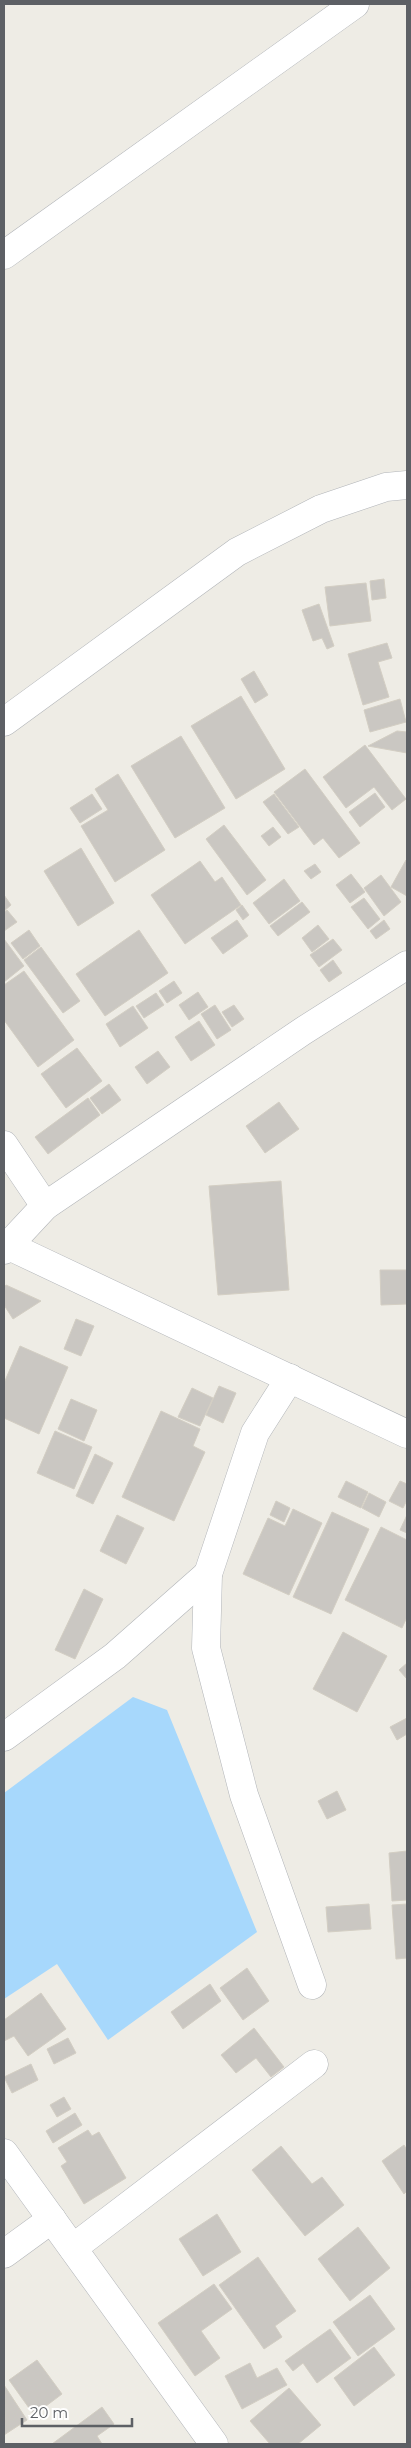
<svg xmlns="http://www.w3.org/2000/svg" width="411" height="2448" viewBox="0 0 411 2448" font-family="Montserrat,sans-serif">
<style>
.water{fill:#a7d8fc}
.building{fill:#cac7c2;stroke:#d3cec3}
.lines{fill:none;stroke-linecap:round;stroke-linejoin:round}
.minor-casing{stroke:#b2b5b9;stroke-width:29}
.minor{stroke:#fff;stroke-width:28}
</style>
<rect width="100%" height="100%" fill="#eeece5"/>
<!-- water -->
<path class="water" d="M133,1697L167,1710L257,1932L108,2040L57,1964L4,1999V1793Z"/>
<!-- building -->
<g class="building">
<path d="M384,579L386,598L372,600L370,581Z"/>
<path d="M366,583L371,621L330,626L325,587Z"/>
<path d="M319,604L334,646L327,649L322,638L313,641L302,610Z"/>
<path d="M387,643L392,658L378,662L389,697L363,705L348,654Z"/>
<path d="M254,671L268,695L255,703L241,679Z"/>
<path d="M241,696L285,769L236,799L191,726Z"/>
<path d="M400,699L406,722L370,732L364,710Z"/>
<path d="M397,731L407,732V753L368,746Z"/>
<path d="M181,736L225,808L175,838L131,766Z"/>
<path d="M365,745L406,799L392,810L374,787L346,808L323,777Z"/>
<path d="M305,769L360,843L339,858L323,838L314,845L274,792Z"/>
<path d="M118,774L165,850L115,882L81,826L108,810L95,789Z"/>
<path d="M375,793L385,807L360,827L349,812Z"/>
<path d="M92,794L102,809L80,823L70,808Z"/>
<path d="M274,794L299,827L288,834L263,802Z"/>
<path d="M224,825L266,880L247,895L206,839Z"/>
<path d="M273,827L281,837L269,846L261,836Z"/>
<path d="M81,848L114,903L78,926L44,871Z"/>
<path d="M406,860L407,861V896L391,887Z"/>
<path d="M200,861L215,882L222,877L241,905L185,944L151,895Z"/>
<path d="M315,864L321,872L311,879L304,871Z"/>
<path d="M351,874L365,892L350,903L336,885Z"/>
<path d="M381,875L401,902L384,916L364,888Z"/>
<path d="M284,879L300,901L269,924L253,903Z"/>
<path d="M4,895L11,905L4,911Z"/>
<path d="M364,898L380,919L368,929L351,907Z"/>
<path d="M302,902L310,912L278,936L270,926Z"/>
<path d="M242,905L249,915L243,920L236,910Z"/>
<path d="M7,910L17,922L4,931V912Z"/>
<path d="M237,920L248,936L223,954L211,938Z"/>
<path d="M384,920L390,929L376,939L370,931Z"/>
<path d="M318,925L329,939L312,952L302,938Z"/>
<path d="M29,930L40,946L23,959L11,943Z"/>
<path d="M139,930L168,973L105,1016L76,974Z"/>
<path d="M4,939L24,966L4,982Z"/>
<path d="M333,939L342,950L319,967L310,955Z"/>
<path d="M41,947L80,1001L63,1013L24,960Z"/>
<path d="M333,960L342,973L329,982L320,970Z"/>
<path d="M24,971L74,1040L38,1067L4,1020V985Z"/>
<path d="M174,981L182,993L167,1003L159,991Z"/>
<path d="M198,992L208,1007L189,1020L179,1005Z"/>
<path d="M156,993L164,1005L144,1018L136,1006Z"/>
<path d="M215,1005L231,1030L217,1039L201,1014Z"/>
<path d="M234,1005L244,1019L232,1027L222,1012Z"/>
<path d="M133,1006L148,1028L120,1047L106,1024Z"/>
<path d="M199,1021L215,1045L191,1061L175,1037Z"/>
<path d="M77,1048L102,1081L66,1108L41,1074Z"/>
<path d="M158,1051L170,1067L147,1084L135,1067Z"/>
<path d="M109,1084L121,1100L102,1114L90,1098Z"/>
<path d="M88,1098L100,1115L48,1154L35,1137Z"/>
<path d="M279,1102L299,1129L265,1153L246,1126Z"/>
<path d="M281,1181L289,1290L218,1295L209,1186Z"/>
<path d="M380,1270H407V1304L381,1305Z"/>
<path d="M6,1285L41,1301L13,1319L4,1305V1287Z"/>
<path d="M76,1319L94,1326L81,1356L64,1349Z"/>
<path d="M20,1346L68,1367L39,1434L4,1418V1383Z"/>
<path d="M219,1386L236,1393L223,1423L206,1415Z"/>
<path d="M192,1388L213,1398L200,1426L178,1417Z"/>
<path d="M71,1399L97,1410L84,1441L58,1429Z"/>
<path d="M161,1411L200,1429L193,1446L205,1452L174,1521L122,1497Z"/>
<path d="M55,1431L92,1447L74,1489L37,1473Z"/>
<path d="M95,1454L113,1463L93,1504L76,1496Z"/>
<path d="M346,1481L368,1492L361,1508L338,1497Z"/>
<path d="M400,1481L407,1484V1500L403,1508L389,1501Z"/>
<path d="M369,1493L386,1502L379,1517L362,1508Z"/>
<path d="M276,1501L290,1508L284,1522L270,1515Z"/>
<path d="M293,1509L322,1523L289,1595L243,1574L268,1518L285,1526Z"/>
<path d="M332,1512L369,1529L331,1614L293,1597Z"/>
<path d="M117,1515L144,1528L126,1564L100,1551Z"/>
<path d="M407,1515V1533L400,1530Z"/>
<path d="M381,1527L407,1540V1617L402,1628L345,1600Z"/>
<path d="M84,1589L103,1599L75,1659L55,1650Z"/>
<path d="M343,1632L387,1656L357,1712L313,1689Z"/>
<path d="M407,1663V1679L399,1670Z"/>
<path d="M407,1718V1734L397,1740L390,1727Z"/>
<path d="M337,1791L346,1810L327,1819L318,1801Z"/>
<path d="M407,1851V1900L392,1901L389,1853Z"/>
<path d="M369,1904L371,1929L328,1932L326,1907Z"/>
<path d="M407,1904V1958L396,1959L392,1905Z"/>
<path d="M247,1968L269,2001L243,2020L220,1988Z"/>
<path d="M210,1984L221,2001L183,2029L171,2012Z"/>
<path d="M41,1993L66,2029L28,2056L14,2036L4,2041V2020Z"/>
<path d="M254,2028L284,2067L271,2077L256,2058L236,2073L221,2055Z"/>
<path d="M68,2038L76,2053L54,2064L47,2049Z"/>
<path d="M31,2064L38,2080L12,2093L4,2077Z"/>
<path d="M64,2097L71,2109L57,2117L50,2105Z"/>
<path d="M75,2113L82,2125L53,2143L46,2131Z"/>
<path d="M88,2130L92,2136L99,2132L126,2178L84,2204L61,2166L67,2162L58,2148Z"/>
<path d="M404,2145L407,2150V2191L404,2194L382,2161Z"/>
<path d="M281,2146L312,2184L322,2177L344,2205L305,2236L252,2170Z"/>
<path d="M217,2214L241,2252L203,2276L179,2239Z"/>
<path d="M358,2227L390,2268L350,2301L318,2259Z"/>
<path d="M258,2257L296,2311L275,2326L282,2337L264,2349L219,2285Z"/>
<path d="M214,2284L232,2309L201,2331L220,2358L195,2376L158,2323Z"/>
<path d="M370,2295L395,2329L358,2356L333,2322Z"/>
<path d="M330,2329L351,2358L317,2383L303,2363L293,2371L285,2361Z"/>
<path d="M374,2347L395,2375L354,2406L334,2378Z"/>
<path d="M37,2360L62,2394L34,2415L9,2380Z"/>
<path d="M250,2363L257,2378L277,2368L287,2385L242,2409L225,2376Z"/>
<path d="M4,2385L27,2420L4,2435Z"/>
<path d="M289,2388L321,2425L298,2444H270L250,2421Z"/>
<path d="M102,2407L114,2424L97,2436L102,2444H52Z"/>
</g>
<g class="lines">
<!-- minor casing -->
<g class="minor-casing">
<g id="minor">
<path d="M4,255L355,4"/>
<path d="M4,722L237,552L321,509L386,487L407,485"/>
<path d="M4,1145L45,1206"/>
<path d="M9,1246L407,1434"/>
<path d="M4,1250L45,1206L303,1031L407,965"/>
<path d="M290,1378L255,1433L208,1574L206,1648L244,1795L312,1985"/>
<path d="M4,1737L115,1656L208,1574"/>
<path d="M4,2153L214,2444"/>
<path d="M73,2248L314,2064"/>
<path d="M4,2254L52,2219"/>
</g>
</g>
<!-- minor -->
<use href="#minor" class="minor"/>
</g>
<!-- border -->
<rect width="411" height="2448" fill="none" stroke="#5d6065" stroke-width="10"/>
<!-- scale -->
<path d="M22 2418v8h110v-8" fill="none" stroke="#5d6065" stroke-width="2.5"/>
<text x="30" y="2418" font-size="15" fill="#5d6065" stroke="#ffffff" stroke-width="4" paint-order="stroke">20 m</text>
</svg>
